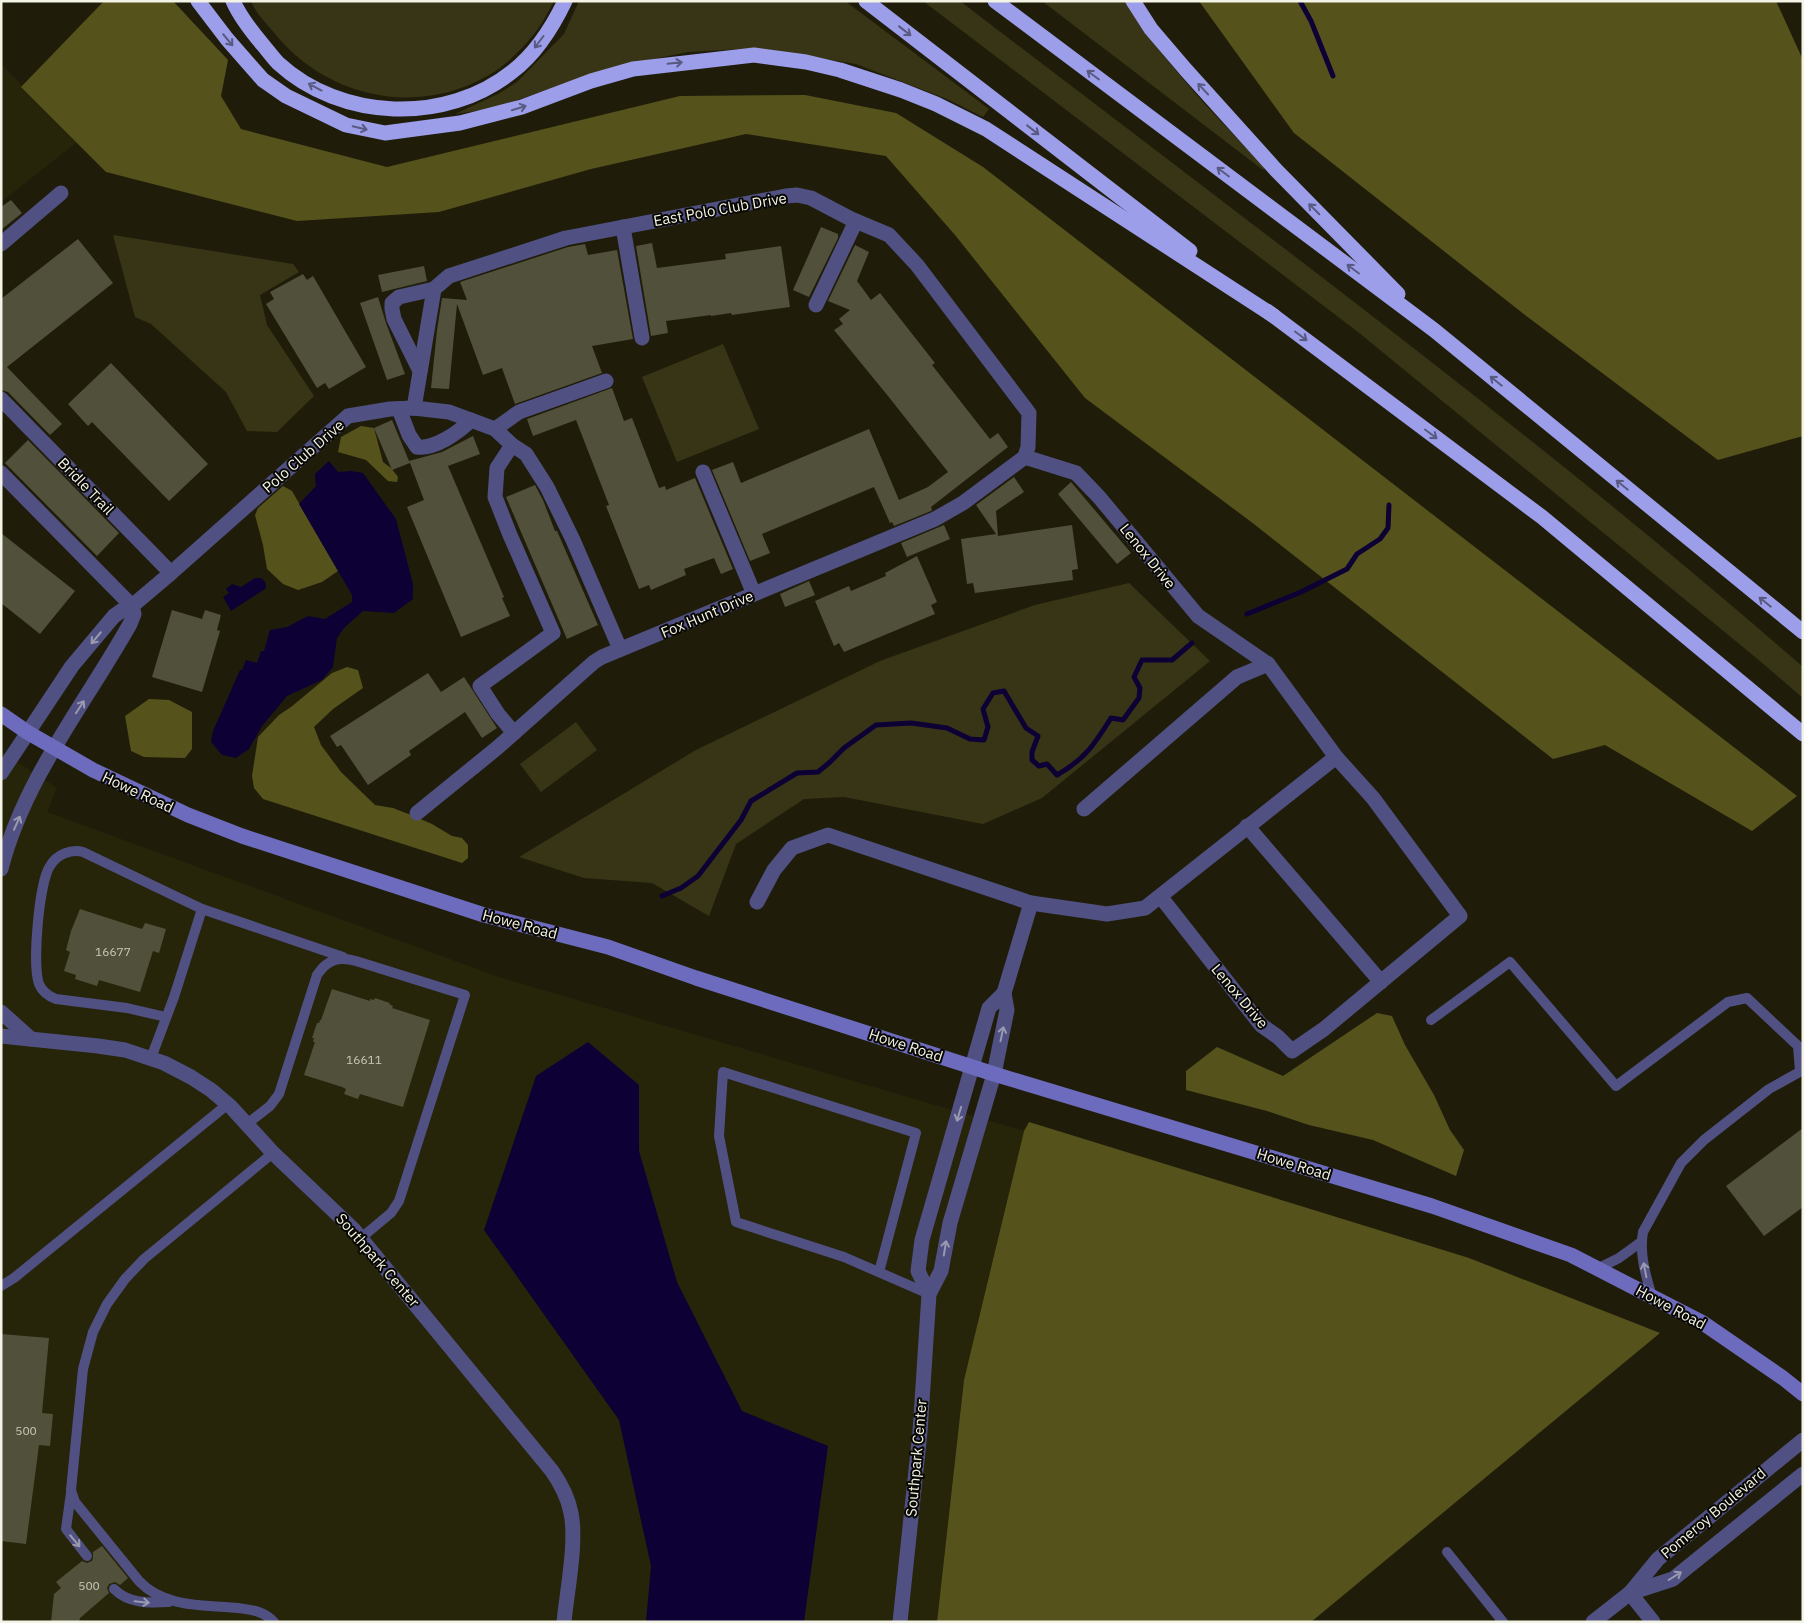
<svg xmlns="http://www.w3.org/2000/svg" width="1804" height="1623" viewBox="0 0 1804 1623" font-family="'IBM Plex Sans',sans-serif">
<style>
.built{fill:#262409}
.green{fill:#383516}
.forest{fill:#56521c}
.water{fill:#0c0035}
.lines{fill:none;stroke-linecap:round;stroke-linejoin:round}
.stream{stroke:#0c0035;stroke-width:5}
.building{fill:#51503b}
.lane{stroke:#505083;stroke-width:10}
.street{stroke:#505083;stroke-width:15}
.secondary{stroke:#6d6bbd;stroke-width:15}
.highway{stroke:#9c9eea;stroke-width:15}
.oneway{stroke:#595a82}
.oneway2{stroke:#9999b0}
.labels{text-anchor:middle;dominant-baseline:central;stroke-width:4;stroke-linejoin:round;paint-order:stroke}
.number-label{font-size:12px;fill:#cacabb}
.street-label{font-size:15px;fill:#f3f3e6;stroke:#080702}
</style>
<rect width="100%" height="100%" fill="#1f1d0a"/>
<!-- built -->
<g class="built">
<path d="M1,64L77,142L1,202Z"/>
<path d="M1,751L57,788L47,812L499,977L1024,1131L964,1380L937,1622H1Z"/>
</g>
<!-- green -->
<g class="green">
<path d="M251,1H554C548,12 542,24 534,34C522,49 506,65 489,75C417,117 328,98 276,35C267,24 256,14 251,1Z"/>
<path d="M579,1H845L989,109L983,117L947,99L856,64L757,48L688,52L614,67L491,109L455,114L498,94L517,82L564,34Z"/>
<path d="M923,1H960C1244,219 1533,431 1803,667V698L1754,656L1358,332Z"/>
<path d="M1042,1H1125C1164,63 1214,115 1265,167L1263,170Z"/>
<path d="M113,235L293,264L299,272L260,295L267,325L314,396L277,432L247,431L226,392L151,324L135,317Z"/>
<path d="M723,344L759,429L677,462L642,377Z"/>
<path d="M1129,583L1210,661L1042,798L983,824L844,797L804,799L736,844L709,916L652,883L584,878L519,857L696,750L880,661L1035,605Z"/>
<path d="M576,722L597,750L541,792L520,764Z"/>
</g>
<!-- forest -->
<g class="forest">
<path d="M104,1H173L228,60L221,96L241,129L387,167L680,96L805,95L896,113L983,167L1797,796L1752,831L1605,745L1553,759L1250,521L1085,398L955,235L886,156L746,134L591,169L439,212L297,221L106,172L21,87Z"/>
<path d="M1199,1H1776L1803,60V436L1718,460L1525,315L1294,133Z"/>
<path d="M361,426L374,428L383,462L391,468L398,477L397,482L388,481L366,460L338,452L341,437Z"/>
<path d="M283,486L292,491L338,571L322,582L298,590L283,584L267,569L263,545L255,515L258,508Z"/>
<path d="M347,667L358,670L363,688L333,709L314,727L321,745L341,772L375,805L393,808L411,815L432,824L452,836L462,838L468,845V858L462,863L263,799L254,788L252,776L258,737L279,715L291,707L332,673Z"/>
<path d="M149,699L169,700L192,712V749L185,758L144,757L131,751L125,716Z"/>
<path d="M1377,1013L1392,1016L1405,1045L1434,1095L1450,1130L1464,1150L1456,1176L1373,1140L1309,1125L1267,1111L1186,1090V1071L1217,1047L1283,1076Z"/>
<path d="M1029,1122L1469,1258L1660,1333L1311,1622H937L964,1380L1024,1131Z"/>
</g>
<!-- water -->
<g class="water">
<path d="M329,461L338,472L351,471L363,473L396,519L413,584V599L394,613L363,611L344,628L337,638L333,667L322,680L287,696L262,726L249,749L236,758L222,755L211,742L213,731L240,670H242L246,660L257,663L261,651H264L270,630L287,627L308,616L325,619L352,602V595L299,504L316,486L315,474Z"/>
<path d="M255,578H260C264,580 268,584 265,589L231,611L223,597L229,593L226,589L232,584L241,587Z"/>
<path d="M588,1042L639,1085V1151L677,1282L742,1411L828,1446L804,1622H646L651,1566L619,1420L484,1230L536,1076Z"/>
</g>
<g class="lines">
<!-- stream -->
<g class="stream">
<path d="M1300,1L1311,21L1333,76"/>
<path d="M1247,614L1301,592L1347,569L1357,554L1380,539L1388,528L1389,505"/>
<path d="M662,896L681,888L698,876L741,820L751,801L797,773L818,772L830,762L844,748L876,725L911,723L947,728L970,739L984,740L988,727L983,709L993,693L1004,691L1026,728L1038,736L1032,752V760L1039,766L1047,764L1057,775C1085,759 1094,745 1111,718L1123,720L1139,698L1140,688L1134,677L1142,660H1172L1192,643"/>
</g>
</g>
<!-- building -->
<g class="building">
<path d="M11,200L22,213L1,230V207Z"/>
<path d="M821,227L838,234V238L809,297L793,290Z"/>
<path d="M78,239L113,283L7,367L62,424L50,435L8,392L1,390V299Z"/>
<path d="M652,243L657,268L726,259L725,254L781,246L790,307L732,315L731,313L711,316V315L666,321L668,333L651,336L636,246Z"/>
<path d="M585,244L588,255L617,250L633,339L592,346L602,373L515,404L502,368L483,375L457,304L449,389L431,388L437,330L442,298L467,300L460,282L568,247Z"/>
<path d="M855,245L869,252L857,281L871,300L880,293L935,363L932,365L990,439L998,433L1008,447L931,507L932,510L931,511L894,526L892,522L890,523L874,487L762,534L770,553L750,561L712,470L733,462L741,483L869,429L899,500L928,487L948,472L888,396L834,330L843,324L839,319L850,310L828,301Z"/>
<path d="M424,266L427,281L382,292L378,275Z"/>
<path d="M303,274L307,280L313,276L366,367L329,389L325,383L317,388L266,304L274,299L270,292Z"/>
<path d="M378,297L386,323L405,374L387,380L360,303Z"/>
<path d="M111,363L208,464L169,501L92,422L88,426L68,404Z"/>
<path d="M612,388L624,421L632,418L659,488L665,486L666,490L695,478L733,569L721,574L714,558L684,569L686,575L651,590L649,585L639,589L606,506L609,505L576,420L533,436L527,419Z"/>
<path d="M392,420L409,461L442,452L473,436L480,454L448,466L504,597L502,598L510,616L461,637L407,507L424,500L410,463L392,470L374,428Z"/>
<path d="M28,440L119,533L97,556L5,463Z"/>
<path d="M1014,477L1024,492L996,511L998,536L1072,525L1078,569L1072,570L1073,580L975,593L973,583L967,584L961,539L996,534L976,505Z"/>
<path d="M1071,482L1131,553L1117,564L1058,494Z"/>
<path d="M535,485L543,500L555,531H557L598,625L567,639L506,497Z"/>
<path d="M944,525L950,539L907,557L901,543Z"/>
<path d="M1,533L75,591L40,634L1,603Z"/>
<path d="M917,556L937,602L931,605L935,614L844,652L839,643L834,646L815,601L849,586L851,591L886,576L885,573Z"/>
<path d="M809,581L815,595L785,607L780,594Z"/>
<path d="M172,610L202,619L205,610L221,615L217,630L220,631L202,692L152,677Z"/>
<path d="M428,673L441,692L464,677L497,728L482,738L465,712L409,751L411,755L368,785L341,745L337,747L330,736Z"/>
<path d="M80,909L142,929L145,923L166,929L159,953L153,951L140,992L99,980L97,986L75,979L76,975L64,971L70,952L66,950L71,931Z"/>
<path d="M332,989L370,1001V999L374,1000L375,998L390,1003L389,1004L393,1006L392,1008L430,1020L403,1107L360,1094L358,1099L344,1094L346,1089L342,1087L304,1075L315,1042H313L314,1038H312L317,1023H319L320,1020H321Z"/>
<path d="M1803,1128V1207L1764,1236L1726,1186Z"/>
<path d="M1,1334L49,1338L42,1413L53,1414L50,1446L39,1445L26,1544L1,1541Z"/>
<path d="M102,1546L128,1578L120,1585L115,1582L109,1584L107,1588L109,1593L80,1618L79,1622H51L54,1594L61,1588L56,1582L82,1561L87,1563L92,1561L93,1558V1552Z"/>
</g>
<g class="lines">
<!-- lane -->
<g class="lane">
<path d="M166,1017L127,1008L56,999C48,996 42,991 39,984C32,965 39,882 50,866C57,854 71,849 83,852L202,909L343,957"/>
<path d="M1431,1020L1510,962L1616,1086L1728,1002L1747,998L1798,1046L1800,1071"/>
<path d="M151,1058L174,997L202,909"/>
<path d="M247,1124L270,1106L279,1094L317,975C327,960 338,956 356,961L465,995L399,1201L391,1213L361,1238"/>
<path d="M273,1153L144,1259L125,1279L107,1304L93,1332L83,1369L71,1490L75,1502L139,1581C164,1608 204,1605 238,1608C252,1610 264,1611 274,1622"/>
<path d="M1597,1269L1619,1258L1641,1242"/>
<path d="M879,1272L916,1133L723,1072L719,1136L736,1222L844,1257L929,1294"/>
<path d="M1,1286L14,1278L228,1104"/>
<path d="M1652,1297C1646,1276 1639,1254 1643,1232L1681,1163L1704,1140L1769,1089L1803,1070"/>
<path d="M71,1493L66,1529L87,1556"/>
<path d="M1447,1552L1503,1622"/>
<path d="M114,1589C129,1604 149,1603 169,1602"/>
</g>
<!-- street -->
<g class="street">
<path d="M623,227L642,338"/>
<path d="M1,244L61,193"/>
<path d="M816,305L856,221"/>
<path d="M420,371L394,319L392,309V303L399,297L434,289"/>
<path d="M1,399L171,573"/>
<path d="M414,408L434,289L449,276L566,238L786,196L797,195L811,198L851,219L889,235L917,265L1029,413L1028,447L1025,457"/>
<path d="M399,409L409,435L417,447C435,449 458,433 471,420"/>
<path d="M495,429L519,412L606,381"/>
<path d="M512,445L497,468L495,497L510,535L553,633L480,686L498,714L514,733"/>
<path d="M1025,457L1076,473L1099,497L1198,616L1268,664"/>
<path d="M703,472L754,594"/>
<path d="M1,473L132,606"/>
<path d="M1,773L72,666L114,616L124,609L132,606L171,573L348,416L390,409L414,408L449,412L495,429L512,445L526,454L547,487L573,540L620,649"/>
<path d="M1084,809L1237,677L1268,664L1336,757"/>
<path d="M417,813L497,748L594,662L602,657L935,519L963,503L1025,457"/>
<path d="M1247,826L1381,982"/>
<path d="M1,869C24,779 85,704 130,624L134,614L132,606"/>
<path d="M757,902L774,870L792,848L828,835L1031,903L1004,993L1007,1010L994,1074L950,1223L941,1271L929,1294L920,1432L900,1622"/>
<path d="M1031,903L1107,914L1145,908L1336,757L1373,798L1460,916L1324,1029L1292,1051L1278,1037L1261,1025L1160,896"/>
<path d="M1,1012L31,1039"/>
<path d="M1,1036L98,1046L125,1050L164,1063L191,1077L211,1090L231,1107L273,1153L354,1230L552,1471C561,1484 568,1497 571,1513C577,1542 567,1591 564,1622"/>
<path d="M929,1294L918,1271L922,1240L989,1008L1004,993"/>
<path d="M1630,1593L1673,1579L1803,1474"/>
<path d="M1630,1593L1653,1622"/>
<path d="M1593,1622L1630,1593L1658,1559L1803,1440"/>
</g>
<!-- secondary -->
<path class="secondary" d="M1,714L27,732L93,770L188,815L242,836L484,915L608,947L696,978L994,1074L1432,1206L1571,1255L1703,1323L1783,1378L1803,1394"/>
<!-- highway -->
<g class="highway">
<path d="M198,1L227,39L263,80L286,96L346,125L385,133L460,123L522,107L591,81L633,69L754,55L806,62L840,70L901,90L936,104L986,129L1274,316"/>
<path d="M233,1C240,17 252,32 263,45C268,51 273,58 278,63C341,121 446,125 513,71C535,54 553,26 565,1"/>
<path d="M866,1L1190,251"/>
<path d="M995,1L1434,330L1803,632"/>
<path d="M1133,1L1151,29L1186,70L1276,170L1398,294"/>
<path d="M1267,311L1542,517L1803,734"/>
</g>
</g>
<!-- one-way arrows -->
<defs><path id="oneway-shaft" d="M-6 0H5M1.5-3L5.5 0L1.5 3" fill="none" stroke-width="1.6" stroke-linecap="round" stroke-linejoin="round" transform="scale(1.25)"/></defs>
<g class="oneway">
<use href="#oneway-shaft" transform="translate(905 31) rotate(38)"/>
<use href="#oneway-shaft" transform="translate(228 40) rotate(50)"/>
<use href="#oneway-shaft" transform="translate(539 42) rotate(127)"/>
<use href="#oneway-shaft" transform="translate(675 63) rotate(-6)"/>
<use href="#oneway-shaft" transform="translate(1093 75) rotate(-143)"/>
<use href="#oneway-shaft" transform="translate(315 87) rotate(-152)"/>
<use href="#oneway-shaft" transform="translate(1203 89) rotate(-133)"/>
<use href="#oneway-shaft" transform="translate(519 108) rotate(-17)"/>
<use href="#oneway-shaft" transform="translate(360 128) rotate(13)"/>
<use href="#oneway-shaft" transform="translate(1033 130) rotate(38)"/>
<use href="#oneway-shaft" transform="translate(1223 172) rotate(-143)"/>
<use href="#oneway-shaft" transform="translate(1314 209) rotate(-135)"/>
<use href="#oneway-shaft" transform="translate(1353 269) rotate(-143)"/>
<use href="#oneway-shaft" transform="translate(1301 336) rotate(37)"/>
<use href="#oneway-shaft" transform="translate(1496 381) rotate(-141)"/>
<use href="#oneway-shaft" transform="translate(1431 434) rotate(37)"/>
<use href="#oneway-shaft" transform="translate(1622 485) rotate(-141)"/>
<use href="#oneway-shaft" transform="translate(1765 602) rotate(-141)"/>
</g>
<g class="oneway2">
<use href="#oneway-shaft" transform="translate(96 638) rotate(130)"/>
<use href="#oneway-shaft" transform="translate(80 707) rotate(-57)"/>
<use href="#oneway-shaft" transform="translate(17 823) rotate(-66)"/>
<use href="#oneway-shaft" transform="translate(1002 1034) rotate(-78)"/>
<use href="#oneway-shaft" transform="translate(959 1114) rotate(107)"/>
<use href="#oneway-shaft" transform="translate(945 1248) rotate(-81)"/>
<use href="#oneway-shaft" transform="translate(1645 1270) rotate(-101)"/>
<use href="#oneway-shaft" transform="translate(75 1541) rotate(50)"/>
<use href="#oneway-shaft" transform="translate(1675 1576) rotate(-32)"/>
<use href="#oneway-shaft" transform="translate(142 1602) rotate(6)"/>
</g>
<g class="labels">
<!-- number labels -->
<g class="number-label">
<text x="113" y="951">16677</text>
<text x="364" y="1059">16611</text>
<text x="26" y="1430">500</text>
<text x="89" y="1585">500</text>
</g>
<!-- street labels -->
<g class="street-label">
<text transform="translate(720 209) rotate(-10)">East Polo Club Drive</text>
<text transform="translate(303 456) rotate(-41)">Polo Club Drive</text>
<text transform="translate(86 486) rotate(46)">Bridle Trail</text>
<text transform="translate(1148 556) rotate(51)">Lenox Drive</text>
<text transform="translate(707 614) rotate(-23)">Fox Hunt Drive</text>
<text transform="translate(138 792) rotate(25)">Howe Road</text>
<text transform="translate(520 924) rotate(15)">Howe Road</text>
<text transform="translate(1240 996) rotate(50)">Lenox Drive</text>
<text transform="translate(906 1045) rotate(18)">Howe Road</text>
<text transform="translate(1294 1164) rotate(17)">Howe Road</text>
<text transform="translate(378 1260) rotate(49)">Southpark Center</text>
<text transform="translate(1671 1307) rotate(28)">Howe Road</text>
<text transform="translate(916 1458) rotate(-85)">Southpark Center</text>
<text transform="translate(1713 1513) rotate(-40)">Pomeroy Boulevard</text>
</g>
</g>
<!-- border -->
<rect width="1804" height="1623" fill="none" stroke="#f3f3e6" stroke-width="5"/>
</svg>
